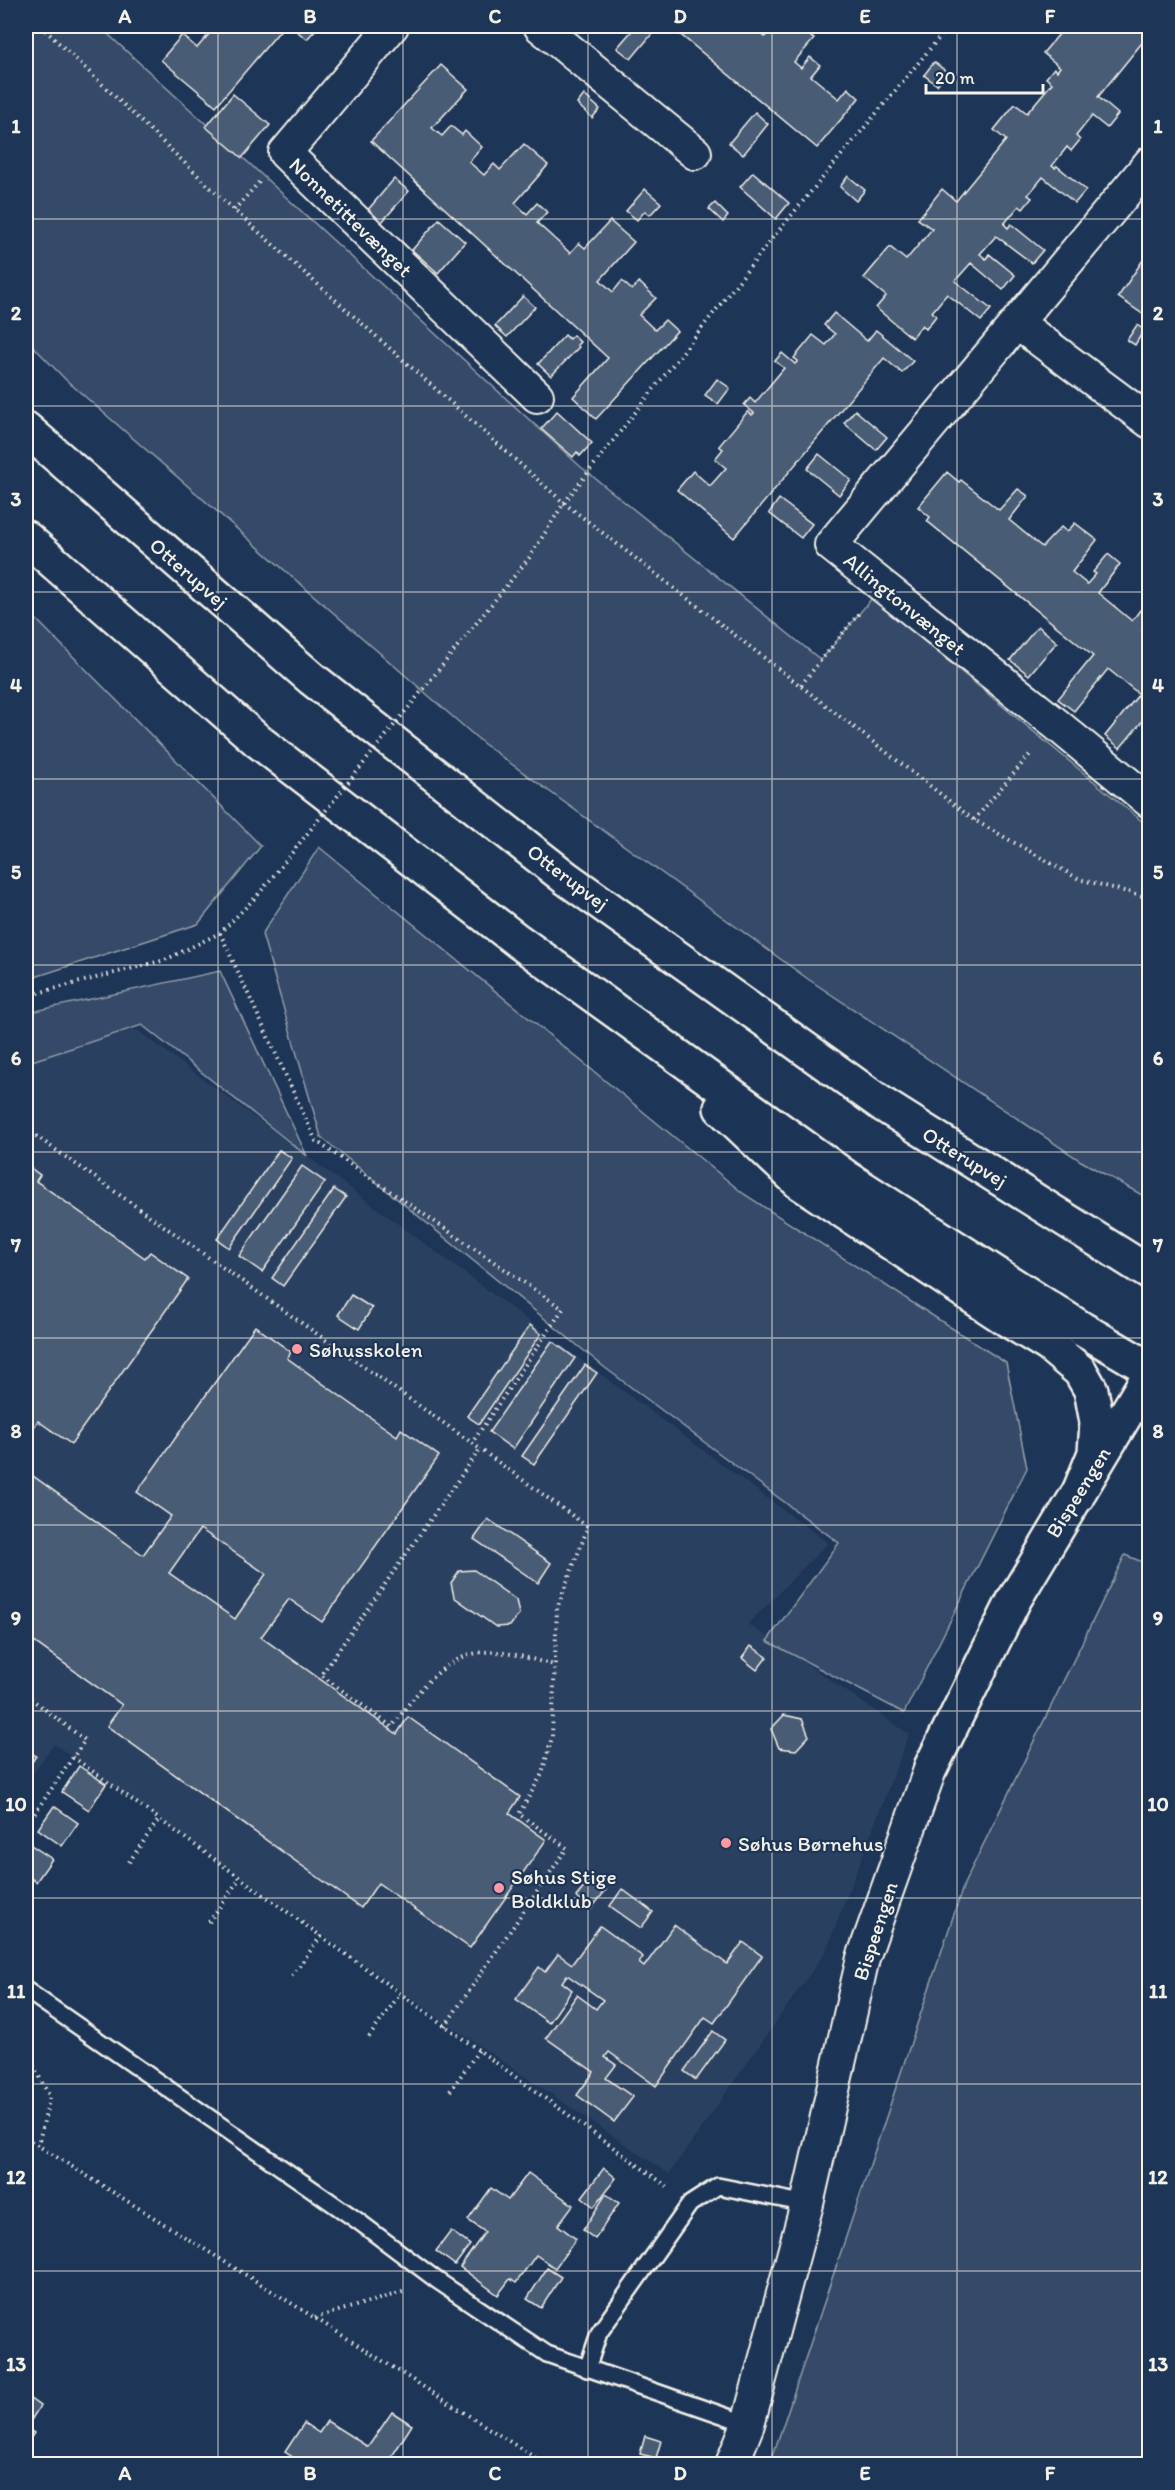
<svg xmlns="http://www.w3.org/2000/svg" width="1175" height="2490" viewBox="0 0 1175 2490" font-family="Itim,sans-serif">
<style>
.built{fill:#2a4060}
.green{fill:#354a67;stroke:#949ea8;stroke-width:1.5}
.building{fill:#485b74;stroke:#f4f1e8;stroke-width:1.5;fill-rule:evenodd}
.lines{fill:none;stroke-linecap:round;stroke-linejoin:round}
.lane-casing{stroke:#f4f1e8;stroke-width:20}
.street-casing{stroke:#f4f1e8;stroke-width:36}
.secondary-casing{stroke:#f4f1e8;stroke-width:38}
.path{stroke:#f4f1e8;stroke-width:4;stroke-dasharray:1.5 4.5;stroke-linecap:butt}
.lane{stroke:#1d3557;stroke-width:15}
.street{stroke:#1d3557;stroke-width:32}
.secondary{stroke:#1d3557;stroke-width:33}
.path-bridge{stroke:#f4f1e8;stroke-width:4;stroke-dasharray:1.5 4.5;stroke-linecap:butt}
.grid{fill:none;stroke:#f4f1e8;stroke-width:1.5;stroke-opacity:0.55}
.poi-dot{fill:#ff9aa2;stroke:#1d3557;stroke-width:2}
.labels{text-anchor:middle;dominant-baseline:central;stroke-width:4.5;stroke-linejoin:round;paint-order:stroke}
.street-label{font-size:21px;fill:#f4f1e8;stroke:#1d3557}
.poi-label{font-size:21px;fill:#f4f1e8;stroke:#1d3557;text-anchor:start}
.neatline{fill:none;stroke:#f4f1e8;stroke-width:2}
.grid-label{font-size:20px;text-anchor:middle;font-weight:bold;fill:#f4f1e8}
</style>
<rect width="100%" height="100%" fill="#1d3557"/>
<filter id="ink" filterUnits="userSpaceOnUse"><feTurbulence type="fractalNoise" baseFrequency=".0167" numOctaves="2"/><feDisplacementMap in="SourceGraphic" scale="12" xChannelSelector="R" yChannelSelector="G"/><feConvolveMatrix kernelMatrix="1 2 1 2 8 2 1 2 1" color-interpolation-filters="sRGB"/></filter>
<g filter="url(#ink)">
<!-- built -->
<path class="built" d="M137,1030L828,1543L748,1624L909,1734L826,1951L669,2174L449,2025L54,1744L26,1783V1053Z"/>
<!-- green -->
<g class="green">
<path d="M26,26H99L581,467L821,660L872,598L1149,827V1199L1081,1161L808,979L484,744L66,380L26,339Z"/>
<path d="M26,609L261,846L198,924L26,980Z"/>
<path d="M319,847L744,1194L1006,1363L1027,1468L904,1713L767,1641L839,1543L604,1367L321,1137L262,934Z"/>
<path d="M220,971L307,1156L142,1025L26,1063V1013Z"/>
<path d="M1125,1555L1150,1565L1149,2464H770L964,1884Z"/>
</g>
<!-- building -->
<g class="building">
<path d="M216,26H284L216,106L161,60L182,35L197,48Z"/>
<path d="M290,26H316L318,27L307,39Z"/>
<path d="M636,26H653L657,28L631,59L617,48Z"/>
<path d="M670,26H751L765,37L773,26L781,33L787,26H821L811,37L814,39L794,62L801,68L810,57L820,65L811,76L839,99L848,88L859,98L817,148Z"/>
<path d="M1066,26H1150V33L1098,97L1118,114L1107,128L1092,116L1076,136L1080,140L1071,151L1067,147L1052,166L1055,168L1057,166L1086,190L1075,203L1043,177L1028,195L1032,198L1023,209L1019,206L1004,224L1008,228L1011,224L1043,250L1032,263L996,236L980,254L986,259L989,254L1015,275L1003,290L971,263L955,281L991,309L981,321L947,294L932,312L936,316L926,329L922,325L912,338L876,308L886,296L864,278L890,247L906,260L932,229L918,219L942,189L956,201L1006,140L994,130L1015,104L1027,113L1052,83L1046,78L1054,68L1057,71L1060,67L1043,53Z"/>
<path d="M934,62L947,72L937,85L924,75Z"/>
<path d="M441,65L468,89L432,128L442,136L451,126L462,135L465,131L482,147L469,162L484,175L494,164L500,170L524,144L548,165L515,203L527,214L537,203L547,212L537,223L570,253L579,243L585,248L610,221L634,242L600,280L613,292L622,281L632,290L639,282L656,298L639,315L655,330L665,320L677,331L596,419L573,397L608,358L371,141Z"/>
<path d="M233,94L270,125L242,158L206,127Z"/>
<path d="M584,95L600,109L592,118L577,104Z"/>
<path d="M755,112L768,124L743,155L729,143Z"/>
<path d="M753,172L789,203L776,219L740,187Z"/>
<path d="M848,176L865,190L856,201L840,187Z"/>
<path d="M394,179L409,191L381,223L367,211Z"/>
<path d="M645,189L661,203L650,215L645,211L637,220L626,211Z"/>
<path d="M715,203L728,216L723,222L709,209Z"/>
<path d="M439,219L465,242L438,273L412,250Z"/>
<path d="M1147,254L1150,256V319L1118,297Z"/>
<path d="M523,296L535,307L507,337L495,326Z"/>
<path d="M834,313L867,341L876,330L913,361L902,373L884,358L734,538L677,490L693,471L710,486L726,468L715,459L723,449L719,446L748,411L752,415L754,413L744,405L750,398L755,403L784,368L775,361L782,353L795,364L798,361L794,358L813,335L826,345L835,334L824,325Z"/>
<path d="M1137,325L1144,330L1135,345L1127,340Z"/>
<path d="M565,335L569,339L573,335L580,342L577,345L579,347L551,376L538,364Z"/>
<path d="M717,379L730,388L718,404L705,395Z"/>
<path d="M855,410L887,437L876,450L844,423Z"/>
<path d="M557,411L592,443L580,456L577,452L573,457L541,429Z"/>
<path d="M819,454L851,480L839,495L807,469Z"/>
<path d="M947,472L959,482L961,480L999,510L1018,489L1028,496L1009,520L1042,547L1061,527L1067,532L1075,523L1097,540L1072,572L1087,584L1096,574L1093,572L1108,554L1120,564L1098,593L1132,621L1140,610L1150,617V621L1142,630L1150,636V712L1120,748L1105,736L1139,694L1108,669L1074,711L1058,699L1093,656L927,521L930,517L918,507Z"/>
<path d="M779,499L812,524L801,538L769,513Z"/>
<path d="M1038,626L1057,642L1029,675L1010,660Z"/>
<path d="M279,1150L292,1158L229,1248L217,1239Z"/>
<path d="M26,1165L40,1175L36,1181L145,1258L150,1252L188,1279L71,1444L38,1421L26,1438Z"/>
<path d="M302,1166L325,1182L262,1272L239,1256Z"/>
<path d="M334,1189L346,1197L283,1286L272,1278Z"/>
<path d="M351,1295L372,1308L359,1329L338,1315Z"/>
<path d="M530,1325L541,1334L479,1424L467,1416Z"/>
<path d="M255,1326L291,1352L287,1358L357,1408L397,1436L401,1429L439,1456L322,1622L289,1599L261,1637L397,1734L408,1717L520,1797L509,1813L546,1840L470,1948L378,1883L361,1908L107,1726L122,1705L26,1636V1471L143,1555L171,1516L137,1492ZM200,1529L266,1574L235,1619L169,1573Z"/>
<path d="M552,1341L575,1358L513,1449L489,1432Z"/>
<path d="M585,1365L597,1373L534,1464L522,1456Z"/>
<path d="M488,1519L551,1563L538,1583L474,1539Z"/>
<path d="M474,1570L516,1600L519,1614L510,1626L496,1627L454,1597L451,1583L459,1571Z"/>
<path d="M751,1646L767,1657L757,1670L742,1658Z"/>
<path d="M784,1715L802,1719L809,1736L796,1750L779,1748L771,1729Z"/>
<path d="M26,1749L36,1756L26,1771Z"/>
<path d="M79,1766L106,1784L89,1810L62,1792Z"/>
<path d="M54,1806L78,1823L62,1846L38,1829Z"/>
<path d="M28,1843L52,1859L36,1882L26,1874V1846Z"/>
<path d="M591,1879L606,1890L591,1909L576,1897Z"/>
<path d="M622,1889L653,1912L641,1928L610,1906Z"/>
<path d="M674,1925L727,1964L743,1942L762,1956L714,2023L705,2017L656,2086L609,2052L605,2057L616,2065L606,2078L633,2097L614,2122L577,2095L594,2072L546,2038L577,1995L596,2009L603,2000L567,1975L562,1982L572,1990L549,2023L516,1999L539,1967L545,1972L558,1954L572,1964L600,1926L643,1957L639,1963L644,1967Z"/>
<path d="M713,2031L725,2040L696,2080L684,2071Z"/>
<path d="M604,2168L616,2178L594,2207L582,2197Z"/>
<path d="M528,2173L573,2205L558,2225L576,2239L555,2268L536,2255L516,2283L510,2279L498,2295L460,2267L485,2232L468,2220L491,2188L508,2200Z"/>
<path d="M606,2194L619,2203L595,2239L583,2230Z"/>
<path d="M451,2231L470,2245L455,2265L436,2251Z"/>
<path d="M547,2268L561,2277L541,2308L527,2299Z"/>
<path d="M26,2396L40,2406L26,2428L34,2433L26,2445Z"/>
<path d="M392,2412L412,2425L387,2464H299L300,2462L285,2452L304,2423L319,2433L327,2421L368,2447Z"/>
<path d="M645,2436L661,2441L656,2458L640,2454Z"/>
</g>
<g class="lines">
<!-- lane casing -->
<g class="lane-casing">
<g id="lane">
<path d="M26,1990L358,2221L438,2281L547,2354L748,2424"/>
<path d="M587,2369L599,2333L690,2204L718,2186L807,2204"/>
</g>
</g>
<!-- street casing -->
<g class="street-casing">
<g id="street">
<path d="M392,26L285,153L537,396"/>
<path d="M540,26L695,153"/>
<path d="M1017,323L1150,422"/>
<path d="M1149,801L1056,724L831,545L1150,163"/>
<path d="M732,2464L748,2424L807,2204L863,1958L931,1767"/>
</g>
</g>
<!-- secondary casing -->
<g class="secondary-casing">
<g id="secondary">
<path d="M26,429L311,678L566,878L885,1106L1150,1273"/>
<path d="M26,538L258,741L518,941L847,1178L1082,1329L1150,1369"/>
<path d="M721,1108L799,1182L1008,1320L1049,1345L1080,1371L1091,1390L1097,1422L1095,1453L1077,1497"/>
<path d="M931,1767L1014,1600L1150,1374"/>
</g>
</g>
<!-- path -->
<g class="path">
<path d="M41,26L234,210L564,503L974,820L1079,879L1150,898"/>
<path d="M234,210L261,180"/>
<path d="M457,647L529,558L564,503L775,235L949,26"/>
<path d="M801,685L860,612"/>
<path d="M974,820L1032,752"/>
<path d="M220,933L316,1141L563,1309L472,1443L480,1449L321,1675L392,1727C416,1693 448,1648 496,1652C515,1653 536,1661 555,1665"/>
<path d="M26,996L165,960L220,933L258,895"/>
<path d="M26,1129L472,1443"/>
<path d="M26,1695L85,1740L26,1826"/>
<path d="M73,1757L668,2187"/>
<path d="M129,1862L159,1819"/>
<path d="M209,1922L240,1878"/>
<path d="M292,1976L321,1936"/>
<path d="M445,2026L567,1848L519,1814L542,1774L552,1737L557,1608L588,1527L480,1449"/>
<path d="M369,2037L400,1994"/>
<path d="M26,2057L33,2065L50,2097L38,2145"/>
<path d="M450,2091L479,2050"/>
<path d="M26,2138L315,2318L545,2464"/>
<path d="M315,2318L406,2291"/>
</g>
<!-- lane -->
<use href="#lane" class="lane"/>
<!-- street -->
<use href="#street" class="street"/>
<!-- secondary -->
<use href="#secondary" class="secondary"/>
<!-- path-bridge -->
<path class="path-bridge" d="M258,895L457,647"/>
</g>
</g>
<!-- grid -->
<path class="grid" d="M218,26V2464M403,26V2464M588,26V2464M772,26V2464M957,26V2464M26,219H1150M26,406H1150M26,592H1150M26,779H1150M26,965H1150M26,1152H1150M26,1338H1150M26,1525H1150M26,1711H1150M26,1898H1150M26,2084H1150M26,2271H1150"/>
<!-- markers -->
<g class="poi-dot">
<circle cx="297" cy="1349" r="6"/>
<circle cx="726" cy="1843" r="6"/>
<circle cx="499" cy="1888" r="6"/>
</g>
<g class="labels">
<!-- street labels -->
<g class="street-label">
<text transform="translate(351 217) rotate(44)">Nonnetittevænget</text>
<text transform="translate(189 573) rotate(41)">Otterupvej</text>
<text transform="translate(905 604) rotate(39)">Allingtonvænget</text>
<text transform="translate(568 877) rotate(37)">Otterupvej</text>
<text transform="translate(965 1157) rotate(32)">Otterupvej</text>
<text transform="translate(1078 1492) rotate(-58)">Bispeengen</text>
<text transform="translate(875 1931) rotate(-72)">Bispeengen</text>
</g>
<!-- poi labels -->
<g class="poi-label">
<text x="309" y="1349">Søhusskolen</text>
<text x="738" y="1843">Søhus Børnehus</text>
<text x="511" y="1876">Søhus Stige<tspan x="511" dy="24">Boldklub</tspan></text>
</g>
</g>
<!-- margin -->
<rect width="1175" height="2490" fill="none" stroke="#1d3557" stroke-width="66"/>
<!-- scale -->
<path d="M926 84v9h117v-9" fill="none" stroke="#f4f1e8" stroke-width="3"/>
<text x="935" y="84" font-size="18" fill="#f4f1e8" stroke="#1d3557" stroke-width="4.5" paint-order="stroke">20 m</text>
<rect x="33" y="33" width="1109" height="2424" class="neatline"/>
<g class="grid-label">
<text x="125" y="23">A</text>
<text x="310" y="23">B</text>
<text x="495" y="23">C</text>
<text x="680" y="23">D</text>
<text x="865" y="23">E</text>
<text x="1050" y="23">F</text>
<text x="16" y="133">1</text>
<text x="1158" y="133">1</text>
<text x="16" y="320">2</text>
<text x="1158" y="320">2</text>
<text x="16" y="506">3</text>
<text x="1158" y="506">3</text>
<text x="16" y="692">4</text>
<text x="1158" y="692">4</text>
<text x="16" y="879">5</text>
<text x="1158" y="879">5</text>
<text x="16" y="1065">6</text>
<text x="1158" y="1065">6</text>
<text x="16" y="1252">7</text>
<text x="1158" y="1252">7</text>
<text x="16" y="1438">8</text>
<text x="1158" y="1438">8</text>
<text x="16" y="1625">9</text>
<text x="1158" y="1625">9</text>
<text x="16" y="1811">10</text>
<text x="1158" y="1811">10</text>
<text x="16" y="1998">11</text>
<text x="1158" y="1998">11</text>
<text x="16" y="2184">12</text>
<text x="1158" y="2184">12</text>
<text x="16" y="2371">13</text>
<text x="1158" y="2371">13</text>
<text x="125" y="2480">A</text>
<text x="310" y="2480">B</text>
<text x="495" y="2480">C</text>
<text x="680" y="2480">D</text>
<text x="865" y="2480">E</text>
<text x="1050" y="2480">F</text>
</g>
</svg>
